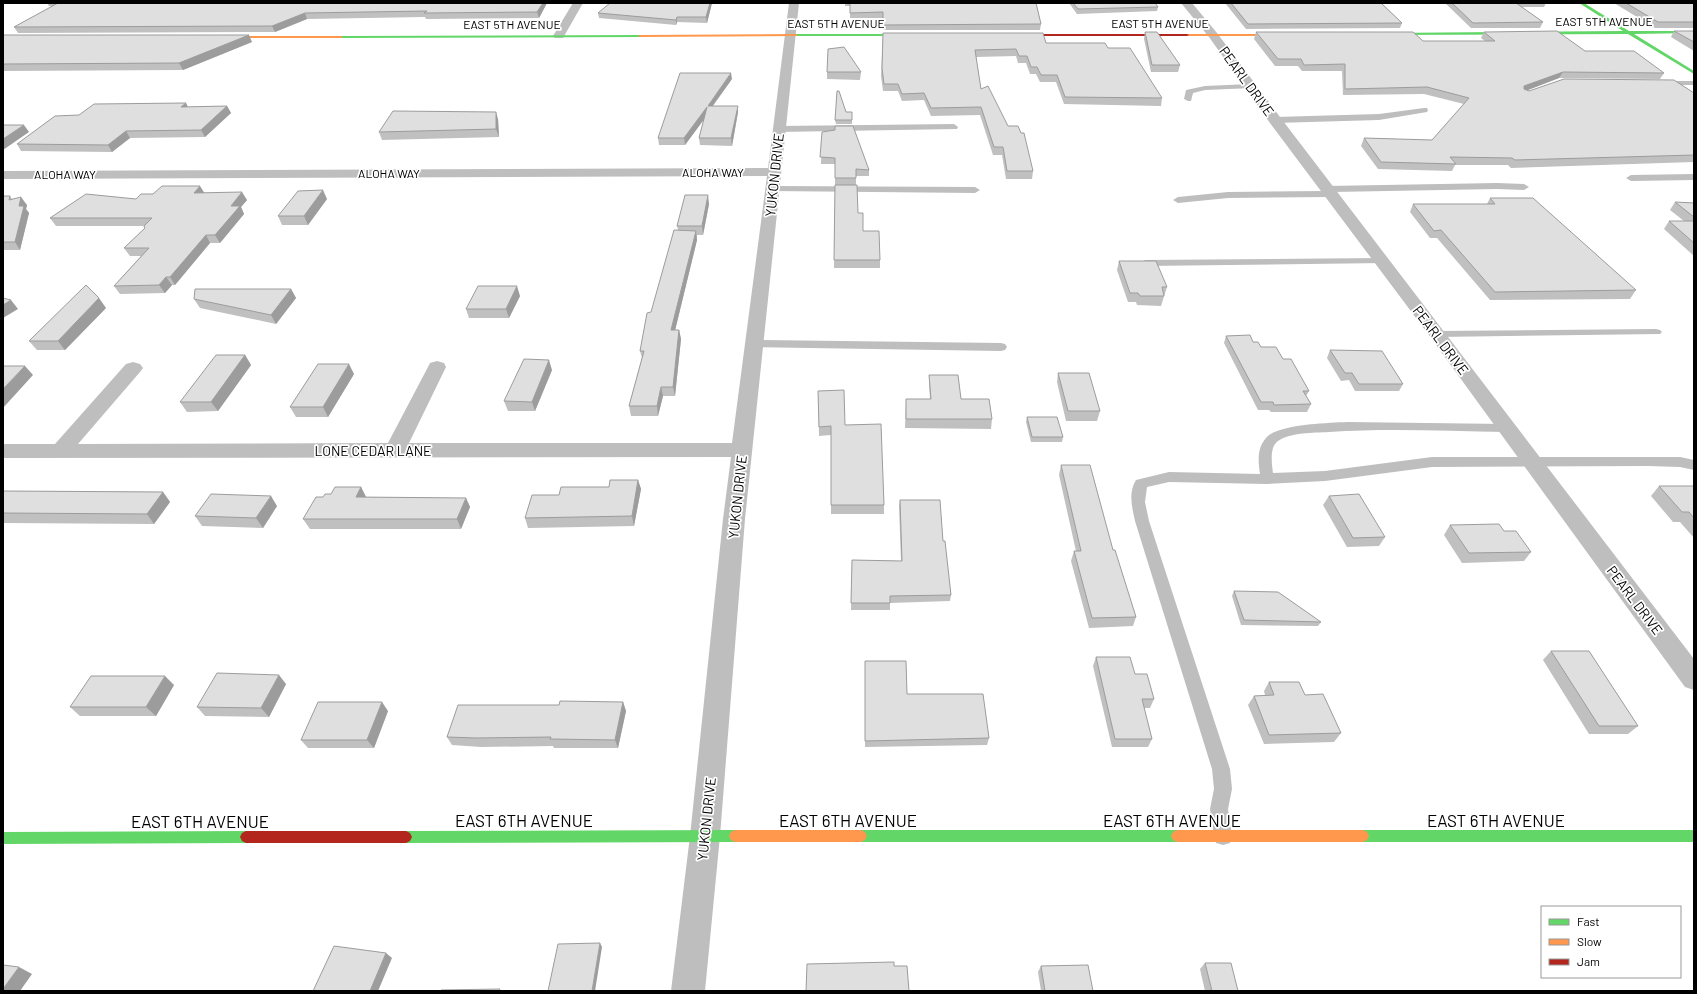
<svg xmlns="http://www.w3.org/2000/svg" width="1697" height="994" viewBox="0 0 1697 994" font-family="Barlow,sans-serif">
<style>
.lines{fill:none;stroke-linecap:round;stroke-linejoin:round}
.lane{fill:#bebebe;fill-rule:evenodd}
.street{fill:#bebebe;fill-rule:evenodd}
.fast{fill:#63d668;fill-rule:evenodd}
.slow{fill:#ff974d;fill-rule:evenodd}
.jam{fill:#b3261e;fill-rule:evenodd}
.wall{fill:#c0c0c0}
.shaded-wall{fill:#9c9c9c}
.building{fill:#dfdfdf;stroke:#9c9c9c}
.labels{text-anchor:middle;dominant-baseline:central;stroke-width:3.5;stroke-linejoin:round;paint-order:stroke}
.far-street-label{font-size:12px;fill:#000;stroke:#fff}
.street-label{font-size:14px;fill:#000;stroke:#fff}
.near-street-label{font-size:17px;fill:#000;stroke:#fff}
</style>
<rect width="100%" height="100%" fill="#fff"/>
<g class="lines">
<!-- lane -->
<g class="lane">
<rect x="1657" y="81" width="37" height="4"/>
<path d="M1250,84L1254,86L1253,88L1205,90L1193,93L1191,101H1188L1184,99L1186,90L1205,86Z"/>
<path d="M1424,108H1427L1428,110L1427,112L1379,120L1275,123L1271,120L1275,117L1379,114Z"/>
<path d="M954,124L958,127L957,129L778,132L774,129L778,126Z"/>
<path d="M1694,174V180L1631,181L1626,178L1631,175Z"/>
<path d="M1497,183L1524,184L1529,187L1524,190L1497,189L1332,192L1335,194L1330,197L1228,198L1178,203L1173,200L1178,197L1228,192L1324,191L1322,189L1327,186Z"/>
<path d="M773,186L975,187L980,190L975,193L770,191L768,189Z"/>
<path d="M1381,258L1386,261L1385,263L1145,266L1140,263L1145,260Z"/>
<path d="M1656,329L1660,330L1662,332L1660,334L1437,337L1433,336L1431,334L1433,332L1437,331Z"/>
<path d="M755,340L1001,343L1005,344L1007,347L1005,350L1001,351L751,347L749,344L751,341Z"/>
<path d="M1347,422L1506,424L1511,425L1512,428L1511,431L1506,432C1447,431 1388,428 1329,432C1313,433 1291,432 1278,441C1269,447 1272,465 1273,473L1325,471L1432,457H1680L1694,460V470L1680,467L1648,466L1432,467L1325,481L1267,484L1169,482L1147,487L1145,502L1149,521L1230,769L1232,789L1228,809L1232,836L1230,843L1223,845L1216,843L1214,836L1210,809L1214,789L1212,769L1135,521C1132,507 1128,493 1136,480L1169,472L1260,474C1258,461 1257,448 1266,438C1277,424 1329,423 1347,422Z"/>
</g>
<!-- street -->
<g class="street">
<path d="M573,3H583L563,38H555L553,36Z"/>
<path d="M789,3H799L745,519L720,836L705,991H671L690,836L723,519L731,457L3,458V444H55L126,364L133,362L140,364L143,368L140,372L78,444L388,443L428,367L430,363L437,361L444,363L446,367L409,443H732L767,176L3,179V171L768,168Z"/>
<path d="M1181,3H1192L1217,33L1280,117L1694,659V690L1685,687L1431,338L1270,123L1209,37Z"/>
</g>
<!-- fast -->
<g class="fast">
<path d="M1579,3H1584L1629,31H1694V33L1634,34L1694,71V74L1628,34L1384,35L1382,34L1384,33L1623,31Z"/>
<path d="M794,34H912L914,35L912,36H796Z"/>
<path d="M640,35L642,37L341,38L339,37L341,36Z"/>
<path d="M735,830L739,832L741,836L739,840L735,842L406,843L402,841L400,837L402,833L406,831Z"/>
<path d="M861,830H1177L1181,832L1183,836L1181,840L1177,842H861L857,840L855,836L857,832Z"/>
<path d="M1363,830H1694V842H1363L1359,840L1357,836L1359,832Z"/>
<path d="M246,831L250,833L252,837L250,841L246,843L3,844V832Z"/>
</g>
<!-- slow -->
<g class="slow">
<path d="M796,34L798,36L640,37L638,36L640,35Z"/>
<path d="M1185,34H1286L1288,35L1286,36H1187Z"/>
<path d="M220,36H341L343,37L341,38H218Z"/>
<path d="M735,830H861L865,832L867,836L865,840L861,842H735L731,840L729,836L731,832Z"/>
<path d="M1177,830H1363L1367,832L1369,836L1367,840L1363,842H1177L1173,840L1171,836L1173,832Z"/>
</g>
<!-- jam -->
<g class="jam">
<path d="M1014,34H1187L1189,35L1187,36H1012Z"/>
<path d="M246,831H406L410,833L412,837L410,841L406,843H246L242,841L240,837L242,833Z"/>
</g>
</g>
<!-- wall -->
<g class="wall">
<path d="M47,3H547L539,18L426,19L425,17L307,19L275,32L18,33L14,27L53,6H49Z"/>
<path d="M712,3L707,23L677,22L676,25L599,18L598,13Z"/>
<path d="M845,3H1036L1041,24L1040,30H883V18H850V6H845Z"/>
<path d="M1069,3H1155L1158,7L1157,11L1077,14Z"/>
<path d="M1225,3H1381L1402,23L1400,28L1246,29Z"/>
<path d="M1445,3H1546L1544,7H1521L1543,22L1540,28H1471Z"/>
<path d="M1614,3H1694V28H1655Z"/>
<path d="M1674,31H1694V51L1671,37Z"/>
<path d="M1145,32L1180,65L1178,72H1151L1144,39Z"/>
<path d="M1256,32L1423,41H1485L1481,38L1484,32L1585,51L1664,73L1660,79L1559,78L1528,90L1529,91L1694,93V162L1511,168L1508,165H1455L1452,171L1378,169L1361,146L1364,138L1432,140L1464,104L1424,94L1343,95L1342,71H1302L1298,66H1275L1254,39Z"/>
<path d="M883,33L1046,43L1108,48L1162,98L1161,106L1064,104L1056,82H1040L1036,74H1030L1026,63H1018L1016,56L976,57L981,89L1008,126L1033,171L1032,179H1006L1002,155H993L980,115L931,116L924,100L902,101L898,91H883L881,76Z"/>
<path d="M3,35L252,42L183,70L3,71Z"/>
<path d="M827,72H861L860,80L827,79Z"/>
<path d="M732,79L713,106L738,112L732,146L700,145L699,138L704,119L685,145H659L658,138Z"/>
<path d="M186,103L188,107L227,106L231,113L205,137L130,138L112,152L21,151L17,144L79,115Z"/>
<path d="M852,112V124H836L835,120Z"/>
<path d="M498,119L499,137L382,140L379,132Z"/>
<path d="M822,132L869,170V176H856V185H835V164H821Z"/>
<path d="M835,185L858,213L863,231L880,260V268H834Z"/>
<path d="M204,193L247,200L241,207L244,214L220,243H210L175,285H172L165,293L120,294L114,286L141,256H130L124,248L145,228L144,226H56L50,218L136,199Z"/>
<path d="M3,196H10L12,199L27,205L26,209L29,213L20,250H3Z"/>
<path d="M1490,198L1636,290L1630,299L1490,300L1437,238H1430L1410,212L1413,204H1487Z"/>
<path d="M327,199L308,225H282L278,216Z"/>
<path d="M1675,202L1694,203V256L1664,229L1669,221H1684L1670,210Z"/>
<path d="M709,204L703,235H697V240L675,330H679L681,339L675,396H663L658,416H631L629,406L642,358L640,351L678,230L677,226Z"/>
<path d="M1119,261L1167,287L1161,306L1137,305L1136,302H1128L1117,270Z"/>
<path d="M291,289L296,298L276,324L200,308L194,299Z"/>
<path d="M520,296L509,318H469L466,309Z"/>
<path d="M106,308L65,350H37L29,341Z"/>
<path d="M1226,336L1253,342L1283,359L1309,391L1306,396L1311,404L1307,412H1271L1269,410H1258L1224,343Z"/>
<path d="M1330,350L1403,384L1399,391H1355L1349,380L1341,381L1327,358Z"/>
<path d="M245,355L251,365L218,411L187,412L180,402Z"/>
<path d="M552,370L535,411H508L504,401Z"/>
<path d="M1058,373L1100,411L1097,421H1066L1057,382Z"/>
<path d="M354,374L328,417H296L290,407Z"/>
<path d="M929,375L961,399L992,419L991,429L905,428L906,399H930L929,384Z"/>
<path d="M818,391L845,425L884,505V514H831V435L819,436Z"/>
<path d="M1027,417L1063,437L1062,442H1031L1026,422Z"/>
<path d="M1061,465L1113,550L1136,617L1133,626L1089,628L1071,561L1074,551H1076L1059,475Z"/>
<path d="M638,480L641,489L634,526L528,528L525,518L559,495L609,487Z"/>
<path d="M1659,486H1694V538L1680,522H1673L1651,496Z"/>
<path d="M361,487L366,497L466,498L470,507L461,529H310L303,519L323,497L331,494Z"/>
<path d="M3,491L163,492L170,502L154,524L3,523Z"/>
<path d="M1329,496L1385,537L1379,546L1347,547L1323,505Z"/>
<path d="M900,500L943,541L951,595L950,601L890,603V610H851L852,560L901,561L899,506Z"/>
<path d="M277,506L263,528L202,526L195,516Z"/>
<path d="M1450,525L1504,531L1531,552L1524,561L1462,563L1444,535Z"/>
<path d="M1234,591L1321,622L1318,626L1241,625L1232,596Z"/>
<path d="M1551,651L1638,726L1628,734H1589L1543,660Z"/>
<path d="M1096,657L1135,674L1154,699L1150,708H1144L1152,739L1148,747H1112L1093,666Z"/>
<path d="M865,661L907,694L989,738L987,745L865,747Z"/>
<path d="M1269,682L1305,695L1341,733L1334,742L1264,744L1248,705L1254,696L1265,695L1264,691Z"/>
<path d="M286,684L269,717L205,716L197,707Z"/>
<path d="M174,685L156,716H80L70,707Z"/>
<path d="M623,702L626,711L618,748H554L553,746L481,747L452,745L447,737L559,705Z"/>
<path d="M388,711L374,748H308L301,740Z"/>
<path d="M1205,963L1238,991H1205L1200,969Z"/>
<path d="M1041,966L1093,991H1041L1038,972Z"/>
</g>
<!-- shaded-wall -->
<g class="shaded-wall">
<path d="M543,3H547L539,18L537,12Z"/>
<path d="M710,3H712L707,23L706,17Z"/>
<path d="M305,13L307,19L275,32L272,26Z"/>
<path d="M677,17V22L676,25V20Z"/>
<path d="M249,35L252,42L183,70L179,63Z"/>
<path d="M1563,72L1559,78L1520,93L1524,86Z"/>
<path d="M731,73L732,79L708,112V106Z"/>
<path d="M186,103L189,110L181,107Z"/>
<path d="M227,106L231,113L205,137L201,130Z"/>
<path d="M738,106V112L732,146L731,138Z"/>
<path d="M707,107L708,114L685,145L684,138Z"/>
<path d="M496,112L498,119L499,137L496,129Z"/>
<path d="M24,125L29,132L3,150V139Z"/>
<path d="M126,131L130,138L112,152L108,145Z"/>
<path d="M200,186L205,194L194,193Z"/>
<path d="M323,190L327,199L308,225L304,216Z"/>
<path d="M242,192L247,200L241,207L244,214L220,243L215,235L231,206Z"/>
<path d="M708,195L709,204L703,235L702,226Z"/>
<path d="M21,197L27,205L26,209L29,213L20,250L15,242L19,206Z"/>
<path d="M696,231L697,240L673,339L671,330Z"/>
<path d="M206,235L210,243L175,285L170,277Z"/>
<path d="M166,277L172,285L165,293L159,285Z"/>
<path d="M517,286L520,296L509,318L506,309Z"/>
<path d="M291,289L296,298L276,324L271,315Z"/>
<path d="M99,298L106,308L65,350L58,341Z"/>
<path d="M11,300L18,309L3,318V305Z"/>
<path d="M679,330L681,339L675,396L673,387Z"/>
<path d="M245,355L251,365L218,411L211,402Z"/>
<path d="M549,360L552,370L535,411L532,402Z"/>
<path d="M349,364L354,374L328,417L323,407Z"/>
<path d="M25,366L33,375L3,408V389Z"/>
<path d="M661,387L663,396L658,416L657,406Z"/>
<path d="M638,480L641,489L634,526L632,516Z"/>
<path d="M361,487L366,497L361,507L356,497Z"/>
<path d="M163,492L170,502L154,524L147,514Z"/>
<path d="M271,496L277,506L263,528L256,518Z"/>
<path d="M466,498L470,507L461,529L457,519Z"/>
<path d="M279,675L286,684L269,717L261,708Z"/>
<path d="M165,676L174,685L156,716L146,707Z"/>
<path d="M382,702L388,711L374,748L367,740Z"/>
<path d="M623,702L626,711L618,748L615,740Z"/>
<path d="M600,943L602,947L595,991H592Z"/>
<path d="M386,953L392,958L378,991H370Z"/>
<path d="M19,967L32,974L20,991H3V989Z"/>
</g>
<!-- building -->
<g class="building">
<path d="M58,3H543L537,12L424,13L427,11L305,13L272,26L14,27Z"/>
<path d="M610,3H710L706,17H677L676,20L598,13Z"/>
<path d="M850,3H1036L1041,24L883,25V12L850,13Z"/>
<path d="M1073,3H1155L1158,7L1078,9Z"/>
<path d="M1231,3H1381L1402,23L1248,24Z"/>
<path d="M1452,3H1516L1543,22L1473,23Z"/>
<path d="M1626,3H1694V22H1658Z"/>
<path d="M1557,31L1585,51H1634L1664,73L1563,72L1524,86V89L1529,91L1564,79L1674,80L1694,93V155L1515,160L1512,158L1450,157L1456,164L1381,162L1364,138L1432,140L1469,98L1427,87L1345,89V64L1304,65L1301,59H1278L1256,32H1413L1423,41H1495L1484,32Z"/>
<path d="M1674,31H1694V42Z"/>
<path d="M1145,32H1157L1180,65H1152Z"/>
<path d="M883,33H1043L1046,43H1105L1108,48H1130L1162,98L1065,97L1057,75H1041L1037,67H1031L1027,56H1019L1016,49L975,50L981,89L988,86L1008,126H1018L1021,133H1024L1033,171H1007L1003,147H994L981,107L931,108L924,93L902,94L898,84H884L882,68Z"/>
<path d="M3,35H249L179,63L3,64Z"/>
<path d="M844,47L861,72H827L828,49Z"/>
<path d="M680,73H731L708,106H738L731,138H699L707,107L684,138H658Z"/>
<path d="M837,91H839L846,112H852V120H835Z"/>
<path d="M186,103L181,107L227,106L201,130L126,131L108,145L17,144L55,116L79,115L94,104Z"/>
<path d="M393,111L496,112V129L379,132Z"/>
<path d="M3,125H24L3,139Z"/>
<path d="M835,126H853L869,170L856,169V178H835V158L820,157L822,132L835,130Z"/>
<path d="M835,185H857L858,213H863V231H879L880,260H834Z"/>
<path d="M162,186H200L194,193L242,192L231,206H240L215,235H206L170,277H166L159,285L114,286L149,248H124L145,228L144,226L152,218H50L86,194L136,199L141,194H153Z"/>
<path d="M323,190L304,216H278L298,191Z"/>
<path d="M685,195H708L702,226H677Z"/>
<path d="M3,196H10L9,200L21,197L19,206H24L15,242H3Z"/>
<path d="M1490,198H1533L1636,290L1495,292L1441,230L1434,231L1413,204H1495Z"/>
<path d="M1675,202L1694,203V217Z"/>
<path d="M1669,221H1694V243Z"/>
<path d="M674,230L696,231L671,330H679L673,387H661L657,406H629L644,351H640L647,313L651,312Z"/>
<path d="M1119,261H1156L1167,287H1162L1164,296H1140L1138,293H1130Z"/>
<path d="M86,285L99,298L58,341H29Z"/>
<path d="M478,286H517L506,309H466Z"/>
<path d="M195,289H291L271,315L194,299Z"/>
<path d="M3,298L11,300L3,305Z"/>
<path d="M1250,335L1253,342H1258L1261,347H1276L1283,359H1291L1309,391H1303L1311,404L1274,405L1273,402H1261L1226,336Z"/>
<path d="M1330,350L1382,351L1403,384H1359L1352,373H1345Z"/>
<path d="M216,355H245L211,402H180Z"/>
<path d="M524,359L549,360L532,402L504,401Z"/>
<path d="M318,364H349L323,407H290Z"/>
<path d="M3,366H25L3,389Z"/>
<path d="M1058,373H1089L1100,411H1068Z"/>
<path d="M929,375H958L961,399H989L992,419H906V399H931Z"/>
<path d="M844,390L845,425L881,424L884,505H831V426L819,427L818,391Z"/>
<path d="M1027,417H1057L1063,437H1032Z"/>
<path d="M1061,465H1090L1113,550H1115L1136,617L1092,618L1074,551H1081Z"/>
<path d="M610,480H638L632,516L525,518L532,495H559L561,487H609Z"/>
<path d="M1659,486H1694V518L1689,512H1682Z"/>
<path d="M335,487H361L356,497L466,498L457,519H303L316,497H323L325,494H331Z"/>
<path d="M3,491L163,492L147,514L3,513Z"/>
<path d="M211,494L271,496L256,518L195,516Z"/>
<path d="M1359,494L1385,537L1353,538L1329,496Z"/>
<path d="M900,500H940L943,541H945L951,595L890,596V603H851L852,560L902,561Z"/>
<path d="M1499,524L1504,531H1516L1531,552L1469,553L1450,525Z"/>
<path d="M1234,591L1278,592L1321,622L1244,620Z"/>
<path d="M1551,651H1589L1638,726H1599Z"/>
<path d="M1096,657H1130L1135,674H1147L1154,699H1142L1152,739H1115Z"/>
<path d="M865,661H906L907,694H983L989,738L865,741Z"/>
<path d="M217,673L279,675L261,708L197,707Z"/>
<path d="M91,676H165L146,707H70Z"/>
<path d="M1269,682H1299L1305,695L1323,694L1341,733L1269,735L1254,696L1274,695Z"/>
<path d="M560,701L623,702L615,740L550,739L551,737L476,738L447,737L458,705H559Z"/>
<path d="M318,702H382L367,740H301Z"/>
<path d="M600,943L592,991H548L558,944Z"/>
<path d="M334,946L386,953L370,991H313Z"/>
<path d="M894,962V966H907L909,991H806L807,964Z"/>
<path d="M1205,963H1231L1238,991H1212Z"/>
<path d="M3,965L19,967L3,989Z"/>
<path d="M1088,965L1093,991H1045L1041,966Z"/>
<path d="M500,989L499,991H441V990Z"/>
</g>
<g class="labels">
<!-- far-street labels -->
<g class="far-street-label">
<text x="1604" y="21">EAST 5TH AVENUE</text>
<text x="836" y="23">EAST 5TH AVENUE</text>
<text x="1160" y="23">EAST 5TH AVENUE</text>
<text x="512" y="24">EAST 5TH AVENUE</text>
<text x="713" y="172">ALOHA WAY</text>
<text x="389" y="173">ALOHA WAY</text>
<text x="65" y="174">ALOHA WAY</text>
</g>
<!-- street labels -->
<g class="street-label">
<text transform="translate(1247 81) rotate(54)">PEARL DRIVE</text>
<text transform="translate(774 175) rotate(-84)">YUKON DRIVE</text>
<text transform="translate(1441 340) rotate(53)">PEARL DRIVE</text>
<text x="373" y="450">LONE CEDAR LANE</text>
<text transform="translate(737 497) rotate(-84)">YUKON DRIVE</text>
<text transform="translate(1635 600) rotate(53)">PEARL DRIVE</text>
<text transform="translate(706 819) rotate(-84)">YUKON DRIVE</text>
</g>
<!-- near-street labels -->
<g class="near-street-label">
<text x="524" y="820">EAST 6TH AVENUE</text>
<text x="848" y="820">EAST 6TH AVENUE</text>
<text x="1172" y="820">EAST 6TH AVENUE</text>
<text x="1496" y="820">EAST 6TH AVENUE</text>
<text x="200" y="821">EAST 6TH AVENUE</text>
</g>
</g>
<!-- border -->
<rect width="1697" height="994" fill="none" stroke="#000000" stroke-width="8"/>
<!-- legend -->
<rect x="1541" y="906" width="140" height="72" fill="#ffffff" stroke="#999999"/>
<rect x="1549" y="919" width="20" height="6" fill="#63d668" stroke="#999999"/>
<text x="1577" y="926" font-size="12" fill="#000000">Fast</text>
<rect x="1549" y="939" width="20" height="6" fill="#ff974d" stroke="#999999"/>
<text x="1577" y="946" font-size="12" fill="#000000">Slow</text>
<rect x="1549" y="959" width="20" height="6" fill="#b3261e" stroke="#999999"/>
<text x="1577" y="966" font-size="12" fill="#000000">Jam</text>
</svg>
